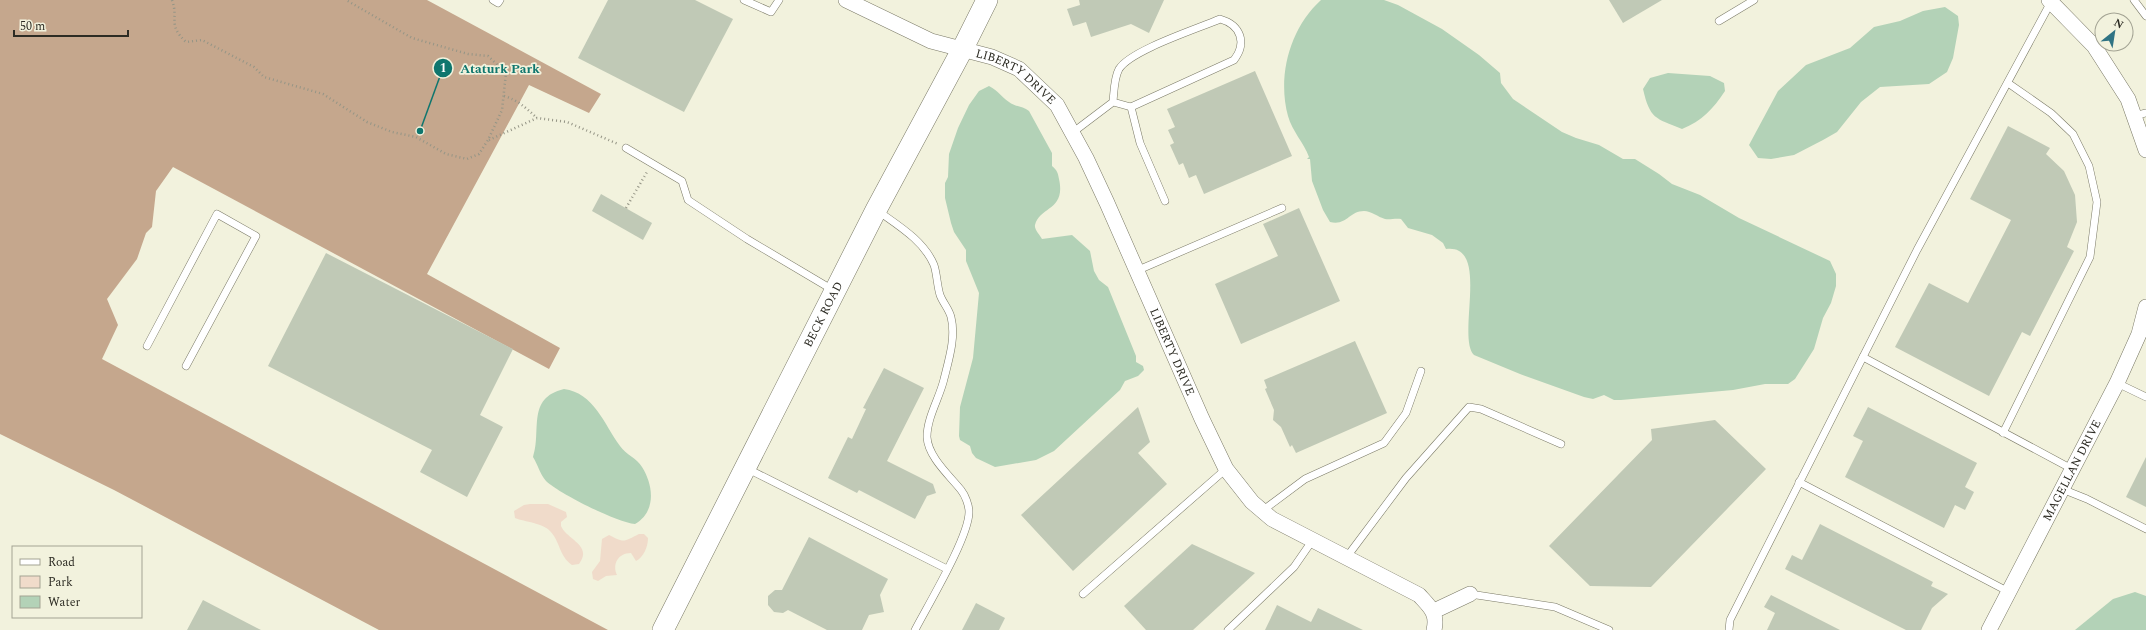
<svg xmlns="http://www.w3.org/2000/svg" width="2146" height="630" viewBox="0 0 2146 630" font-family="Spectral,serif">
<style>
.green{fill:#f0dbca}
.forest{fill:#c5a78d}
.water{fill:#b3d2b7}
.building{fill:#c0c9b6}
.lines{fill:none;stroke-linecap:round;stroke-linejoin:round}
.lane-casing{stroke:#7a7966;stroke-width:8}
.street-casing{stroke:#7a7966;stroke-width:16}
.secondary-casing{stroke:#7a7966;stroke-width:22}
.path{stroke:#959586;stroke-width:2.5;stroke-dasharray:1 3;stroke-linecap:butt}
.lane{stroke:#fff;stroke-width:7}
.street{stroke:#fff;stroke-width:15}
.secondary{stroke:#fff;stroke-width:21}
.labels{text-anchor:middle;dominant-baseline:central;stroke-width:3.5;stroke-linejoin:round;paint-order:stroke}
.street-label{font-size:12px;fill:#2d2c24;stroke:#f2f2dd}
.leader{fill:none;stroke:#0f766e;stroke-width:1.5}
.callout-dot{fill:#0f766e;stroke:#f2f2dd;stroke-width:1.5}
.mark-label{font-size:12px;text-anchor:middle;font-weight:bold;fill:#fff}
.callout-label{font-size:13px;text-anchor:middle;font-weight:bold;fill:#0f766e;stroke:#f2f2dd;stroke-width:3.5;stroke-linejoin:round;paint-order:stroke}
</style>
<rect width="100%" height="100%" fill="#f2f2dd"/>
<!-- green -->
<g class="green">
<path d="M530,504H548L566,512L567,517L561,522V526C567,540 593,545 579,564L572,565C559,556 560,541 550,531C543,523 525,522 515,518L514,511L524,505Z"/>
<path d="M639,534H644L648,538C648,546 644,557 636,561L631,553C618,553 612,564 617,575L606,576L598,581L593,579L592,572L600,561L602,539L609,535C625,543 623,542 639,534Z"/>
</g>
<!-- forest -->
<path class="forest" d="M0,0H427L601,94L589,113L529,85L427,274L560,348L549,369L173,167L156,191L152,227L146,233L137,259L107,299L118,325L102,359L608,630H379L114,490L0,434Z"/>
<!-- water -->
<g class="water">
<path d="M1321,0H1384L1398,5L1442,29L1479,55L1500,73L1501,83L1513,99L1562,132L1576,138L1599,145L1623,159H1635L1659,174L1672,184L1700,195L1739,218L1830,261L1836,274V286L1831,303L1823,318L1814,349L1795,379L1788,384H1765L1733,390L1621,400H1614L1604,395L1593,399L1584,397L1520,374L1474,355C1456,337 1491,243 1446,249L1443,243L1432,235L1408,228L1401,219C1395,218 1390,220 1385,219C1378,217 1371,211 1364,211C1349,211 1347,226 1330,222L1323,210L1312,181L1310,159H1307L1309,157C1304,143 1292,131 1288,116C1277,76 1290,28 1321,0Z"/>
<path d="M1945,7L1958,16L1959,25L1953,58L1947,72L1929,84L1880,87L1861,102L1837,132L1823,140L1794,155L1771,159L1758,158L1749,145L1778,91L1806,65L1850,48L1874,27L1900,21L1923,11Z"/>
<path d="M1668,73L1710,76L1724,83L1725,91C1713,109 1702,121 1682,129C1655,118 1650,119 1643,89L1650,78Z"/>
<path d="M989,86C999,91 1001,97 1009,102C1015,107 1023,106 1029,111L1052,153V166C1057,170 1058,173 1059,179C1066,211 1040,206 1035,225C1034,229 1040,235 1042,239L1072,235L1090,251L1094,271L1099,280L1108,287L1136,356V362L1143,366L1144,370L1138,376L1125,381L1120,390L1054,451L1036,460L995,467L976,458L972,453L970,446L960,440L959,436L960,407L973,358L979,293L966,261V250L954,232L951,223L945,198V183L948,177L949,154L958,128L969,105L979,91Z"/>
<path d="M564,389C594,393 604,424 620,446C626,455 637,458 642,467C654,486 656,512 635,524C616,522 560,494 546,481C540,474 538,465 533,457C542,431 526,398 564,389Z"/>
<path d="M2135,592L2146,596V630H2075L2113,599Z"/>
</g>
<!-- building -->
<g class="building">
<path d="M608,0H695L733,19L684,112L578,58Z"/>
<path d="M1079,0H1164L1149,33L1131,24L1091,37L1086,22L1073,26L1067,9L1080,5Z"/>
<path d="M1609,0H1662L1623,23Z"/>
<path d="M1255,71L1292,156L1204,194L1196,175L1189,178L1183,163L1179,165L1170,145L1174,143L1168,130L1175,127L1167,109Z"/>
<path d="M2008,126L2050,148L2046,154L2064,171L2075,195L2077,222L2067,247L2074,251L2030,336L2022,332L1989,396L1895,347L1929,283L1968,303L2011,220L1970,199Z"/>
<path d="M601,194L652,223L643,240L592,211Z"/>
<path d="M1299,208L1340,301L1241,344L1215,284L1278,256L1263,224Z"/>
<path d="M326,253L513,349L480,415L503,427L467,497L420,472L432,450L268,366Z"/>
<path d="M1355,341L1387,413L1296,453L1292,445L1290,447L1281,427L1273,420L1274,410L1265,389L1267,388L1264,380Z"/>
<path d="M884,368L924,388L887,461L933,484L936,493L927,496L915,519L859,490L857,493L828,478L848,437L852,439L866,409L863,408Z"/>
<path d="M1138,407L1150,442L1138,453L1167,484L1073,571L1021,515Z"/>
<path d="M1868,407L1977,463L1965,487L1974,492L1965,510L1955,505L1944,528L1845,477L1863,441L1853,436Z"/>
<path d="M1715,420L1766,469L1651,587L1590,586L1549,546L1652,440L1651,429Z"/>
<path d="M2146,457V507L2126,497Z"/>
<path d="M1820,524L1933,582L1931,586L1948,594L1932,608L1921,630H1906L1785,569L1792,555L1802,560Z"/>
<path d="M809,537L888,579L880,595L884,612L869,615L862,630H827L788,610L783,613L774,612L768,605V596L775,590H782Z"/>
<path d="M1192,544L1255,573L1193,630H1146L1124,606Z"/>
<path d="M1771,595L1840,630H1767L1775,613L1764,607Z"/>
<path d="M203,600L261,630H187Z"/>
<path d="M976,603L1005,618L999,630H962Z"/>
<path d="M1277,605L1311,622L1318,608L1363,630H1265Z"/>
</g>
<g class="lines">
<!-- lane casing -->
<g class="lane-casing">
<g id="lane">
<path d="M493,0L498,3L500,0"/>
<path d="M744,0L771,12L779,0"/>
<path d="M2134,0L2146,16"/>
<path d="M1719,21L1754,0"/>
<path d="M1131,107L1140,143L1165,201"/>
<path d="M2134,116L2146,113"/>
<path d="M1072,133L1113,102C1114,92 1114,78 1119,69C1131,50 1197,29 1220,19C1241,25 1247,43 1234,60L1131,107L1113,102"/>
<path d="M626,148L682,181L688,200L747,239L833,290"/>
<path d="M878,211C899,226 924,241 934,265C937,274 937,285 940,295C943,303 949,309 951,317C956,337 949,359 944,379C940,397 927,417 927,437C928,457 950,476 961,490C965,495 969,505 969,512C969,537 928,605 915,630"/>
<path d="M1136,271L1282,208"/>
<path d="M147,346L217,214L256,236L186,366"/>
<path d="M1863,357L2072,469"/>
<path d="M2117,383L2146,397"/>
<path d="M2003,433L2090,257L2097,202L2089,166L2073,134L2051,113L2008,83"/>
<path d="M746,468L947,569"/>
<path d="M1799,482L2009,592"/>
<path d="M2062,489L2087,499L2146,529"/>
<path d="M1262,511L1305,479L1384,443L1406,413L1421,371"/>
<path d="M1346,558L1406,478L1469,407L1481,409L1561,444"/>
<path d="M1083,594L1226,469"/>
<path d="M1470,594L1555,607L1609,630"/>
<path d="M1228,630L1294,567L1312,541"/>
<path d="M1729,630L1730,620L1917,250L2051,2"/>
</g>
</g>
<!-- street casing -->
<g class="street-casing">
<g id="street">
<path id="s1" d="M846,0L931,41L992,57L1019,69L1057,105L1086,158L1107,203L1202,419L1226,469L1252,502L1272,519L1419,595C1430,607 1438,613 1434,630"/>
<path d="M2049,0L2094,46L2128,99L2146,150"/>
<path d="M1434,611L1470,594"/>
<path id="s2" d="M1989,630L2117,383L2139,334L2146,307"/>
</g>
</g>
<!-- secondary casing -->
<g class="secondary-casing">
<g id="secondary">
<path id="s3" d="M663,630L876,210L962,50L987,0"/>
</g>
</g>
<!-- path -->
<g class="path">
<path d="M172,0C179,19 167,24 186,42L202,40L254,67L264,77L323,94L367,122L392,132L416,137L446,154L467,159L479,154L488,140L502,110L506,73L488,56L468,54L412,38L346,0"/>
<path d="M504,96C518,100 526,108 537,118"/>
<path d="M489,140L537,118L567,122L618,144"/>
<path d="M626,208L647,172"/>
</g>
<!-- lane -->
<use href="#lane" class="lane"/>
<!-- street -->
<use href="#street" class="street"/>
<!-- secondary -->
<use href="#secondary" class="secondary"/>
</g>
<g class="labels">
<!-- street labels -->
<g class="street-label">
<text stroke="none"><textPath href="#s1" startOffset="188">LIBERTY DRIVE</textPath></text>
<text stroke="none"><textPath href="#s3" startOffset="354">BECK ROAD</textPath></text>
<text stroke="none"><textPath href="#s1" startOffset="512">LIBERTY DRIVE</textPath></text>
<text stroke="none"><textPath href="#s2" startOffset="180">MAGELLAN DRIVE</textPath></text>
</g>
</g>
<!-- callouts -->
<path class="leader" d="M420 131L443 68"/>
<g class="callout-dot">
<circle cx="420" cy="131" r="4"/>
<circle cx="443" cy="68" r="10"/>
</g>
<g class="mark-label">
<text x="443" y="72">1</text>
</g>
<g class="callout-label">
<text x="500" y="73">Ataturk Park</text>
</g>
<!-- legend -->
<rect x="12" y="546" width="130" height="72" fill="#f2f2dd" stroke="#a3a393"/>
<rect x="20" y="559" width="20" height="6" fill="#ffffff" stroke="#a3a393"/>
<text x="48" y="566" font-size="12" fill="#2d2c24">Road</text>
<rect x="20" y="576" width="20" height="12" fill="#f0dbca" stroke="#a3a393"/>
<text x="48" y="586" font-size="12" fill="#2d2c24">Park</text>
<rect x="20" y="596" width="20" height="12" fill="#b3d2b7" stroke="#a3a393"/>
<text x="48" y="606" font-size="12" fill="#2d2c24">Water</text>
<!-- north arrow -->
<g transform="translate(2114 32) rotate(30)"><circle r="19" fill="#f2f2dd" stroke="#a3a393"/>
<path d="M0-3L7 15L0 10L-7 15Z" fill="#307484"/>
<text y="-6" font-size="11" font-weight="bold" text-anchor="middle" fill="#2d2c24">N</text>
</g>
<!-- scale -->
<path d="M14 30v6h114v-6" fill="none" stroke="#2d2c24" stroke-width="2"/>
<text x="20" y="30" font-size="12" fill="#2d2c24" stroke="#f2f2dd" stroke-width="3" paint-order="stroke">50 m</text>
</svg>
